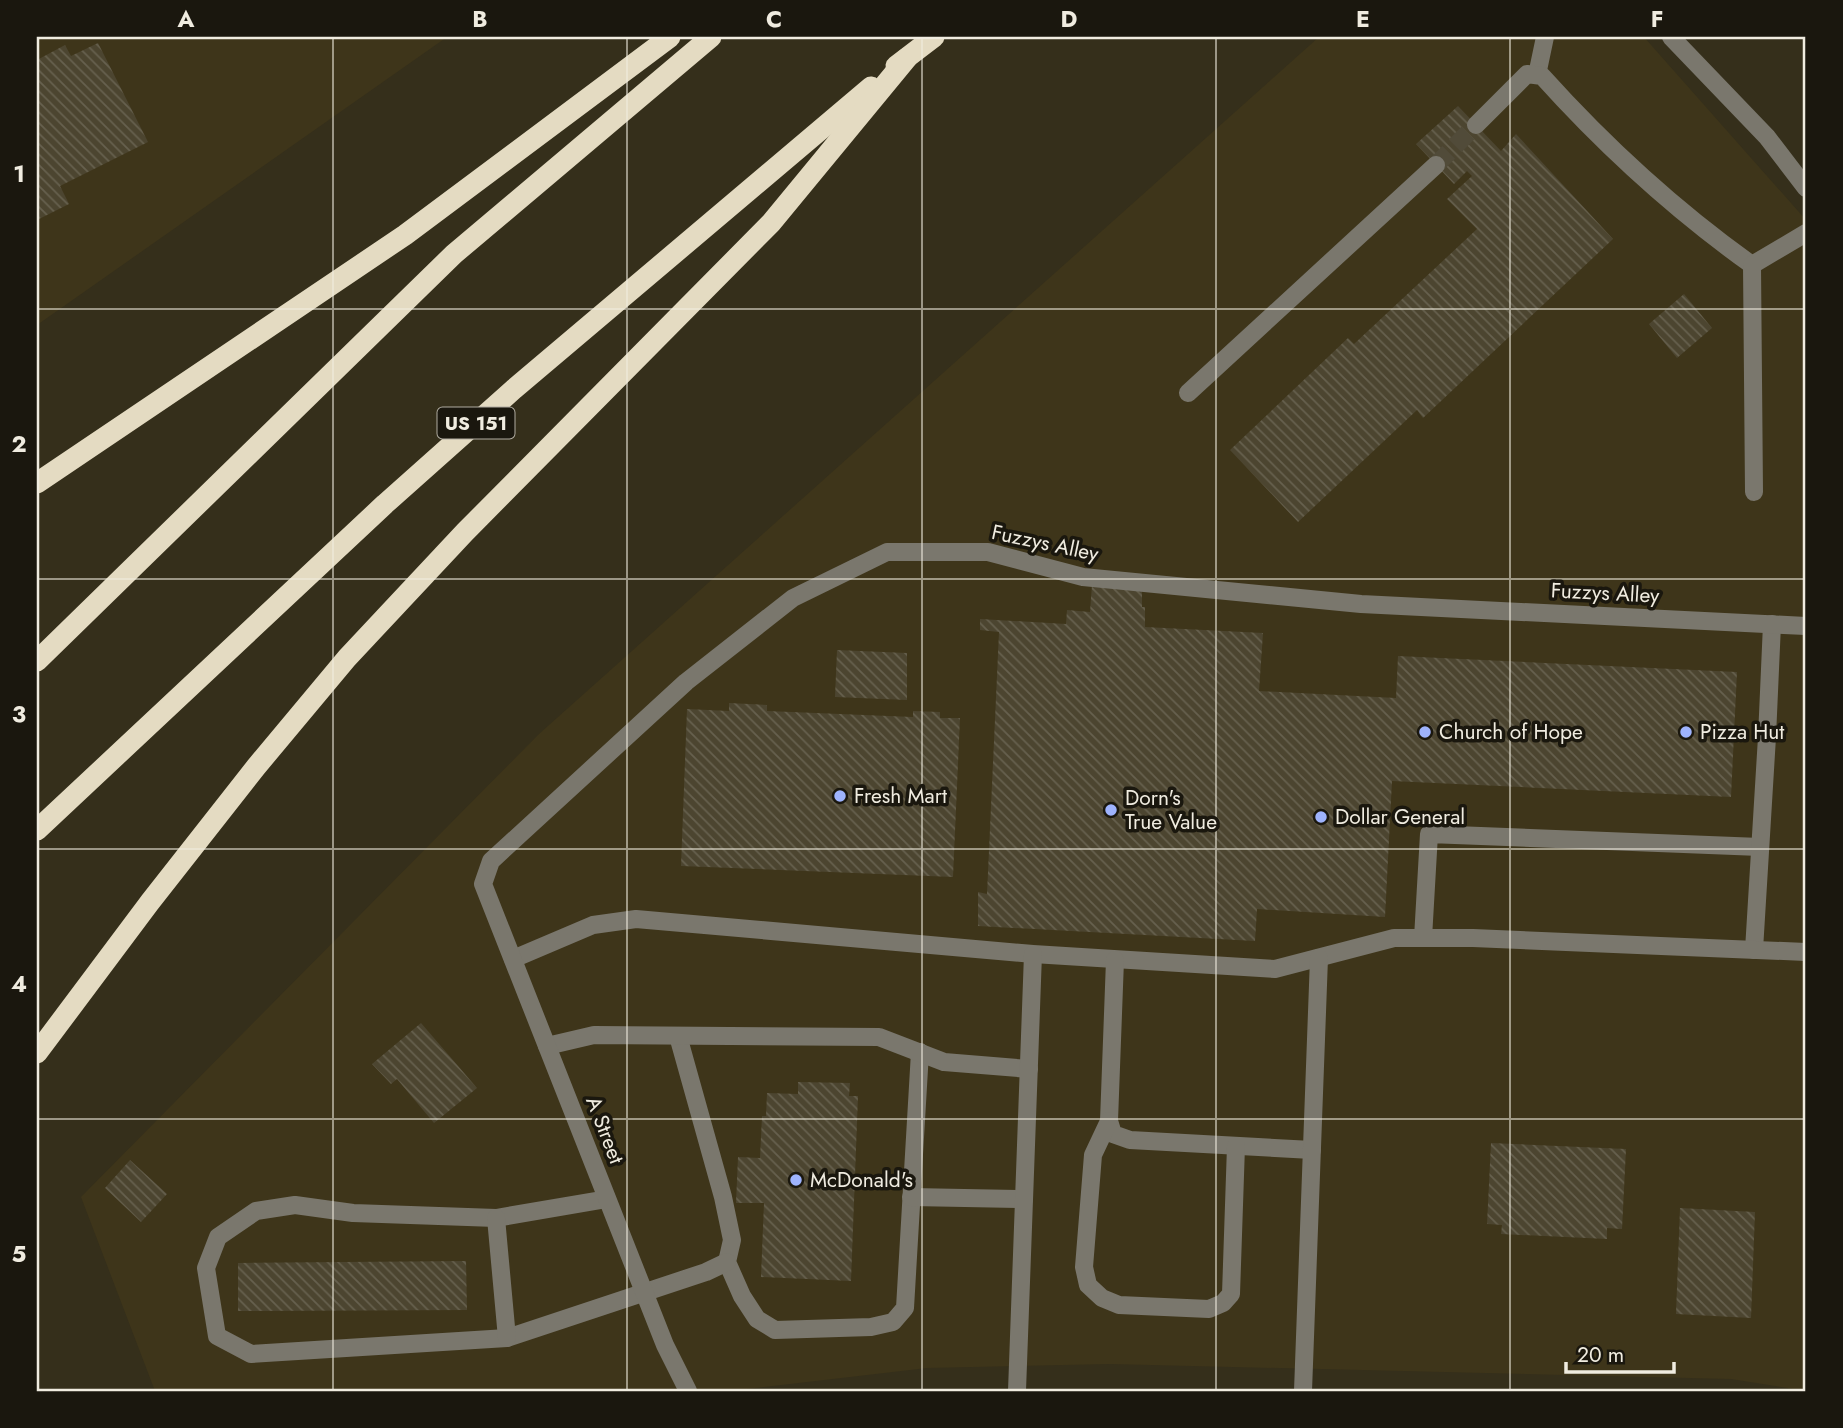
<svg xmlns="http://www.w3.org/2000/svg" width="1843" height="1428" viewBox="0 0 1843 1428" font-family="Jost,sans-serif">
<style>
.built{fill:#3e351a}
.building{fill:url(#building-back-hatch)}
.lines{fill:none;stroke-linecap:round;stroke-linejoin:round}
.minor-tunnel{stroke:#514b39;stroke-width:18;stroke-dasharray:18 9;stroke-linecap:butt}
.minor{stroke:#7a776d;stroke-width:18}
.highway{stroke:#e4dbc2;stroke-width:21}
.grid{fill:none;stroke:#f0ece0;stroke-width:2;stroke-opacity:0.55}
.poi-dot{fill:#9eb3fd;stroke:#1a170e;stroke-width:2.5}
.labels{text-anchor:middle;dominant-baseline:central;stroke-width:7;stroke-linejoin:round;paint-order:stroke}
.shield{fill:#1a170e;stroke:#b0aca1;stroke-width:2}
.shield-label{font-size:19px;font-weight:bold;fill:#f0ece0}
.street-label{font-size:21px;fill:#f0ece0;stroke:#1a170e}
.poi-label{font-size:21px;fill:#f0ece0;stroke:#1a170e;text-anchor:start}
.neatline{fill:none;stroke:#f0ece0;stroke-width:2.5}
.grid-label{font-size:23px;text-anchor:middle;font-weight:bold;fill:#f0ece0}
</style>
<defs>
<pattern id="building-back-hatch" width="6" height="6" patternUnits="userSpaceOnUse" patternTransform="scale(1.75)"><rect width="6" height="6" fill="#4c4530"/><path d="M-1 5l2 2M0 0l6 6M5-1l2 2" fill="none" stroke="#66604e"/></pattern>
</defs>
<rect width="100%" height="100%" fill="#352f1b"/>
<!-- built -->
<g class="built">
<path d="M37,37H447L37,325Z"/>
<path d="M1319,37H1644L1806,220V1391L1731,1379L1110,1364L927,1368L730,1391H155L81,1197L539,734Z"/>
</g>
<!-- building -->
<g class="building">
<path d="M98,43L148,142L60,186L69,204L37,220V60L65,45L71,56Z"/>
<path d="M1458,106L1501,151L1516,134L1613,239L1423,418L1417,410L1298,522L1230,450L1348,338L1354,344L1477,229L1447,199L1472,176L1467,171L1454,184L1416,144Z"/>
<path d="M1684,294L1712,328L1677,358L1649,324Z"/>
<path d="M1092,585L1142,589V607H1145V627L1263,633L1259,691L1396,698L1398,656L1737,672L1731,797L1392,781L1385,917L1257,909L1255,941L978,926V892L987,894L999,632L980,630V619L1066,624L1067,610L1090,612Z"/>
<path d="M837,650L907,653V700L835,697Z"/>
<path d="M729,703L767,705V711L913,717V711L940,712V718H960L953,877L681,866L687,709L729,711Z"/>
<path d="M421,1023L477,1088L434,1123L397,1079L391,1084L372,1064Z"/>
<path d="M798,1082L850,1083L849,1096H858L851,1281L761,1277L764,1203H736L738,1157L760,1158L762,1116H766L767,1093L798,1094Z"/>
<path d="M1491,1143L1626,1149L1622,1229L1607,1228V1239L1501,1234L1502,1225L1487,1224Z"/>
<path d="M130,1160L167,1194L141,1222L105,1188Z"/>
<path d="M1680,1208L1755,1212L1751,1318L1676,1314Z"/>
<path d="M466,1261L467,1310L238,1311V1263Z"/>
</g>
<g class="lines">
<!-- minor-tunnel -->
<path class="minor-tunnel" d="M1436,165L1476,125"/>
<!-- minor -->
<g class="minor">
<path d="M1671,37L1767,137L1806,188"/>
<path d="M1537,75L1545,37"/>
<path d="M1476,125L1527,74L1542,76C1605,146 1675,210 1752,265"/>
<path d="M1188,393L1436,165"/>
<path d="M1754,492L1752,265L1806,233"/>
<path d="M1423,938L1429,834L1760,847"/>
<path d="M1754,950L1767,737L1772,624"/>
<path d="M513,959L593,925L636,919L1033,954L1275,969L1394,938H1473L1806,952"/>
<path d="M1115,960L1109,1121L1113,1134L1130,1140L1312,1150"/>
<path d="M678,1036L723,1197L732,1240L727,1262L742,1296L757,1319L775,1330L871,1327L893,1322L905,1308L920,1052"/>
<path d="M547,1046L594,1035L879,1037L944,1062L1029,1069"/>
<path d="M1109,1121L1093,1155L1084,1267L1088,1285L1102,1298L1119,1305L1209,1309L1223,1303L1231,1294L1236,1146"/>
<path d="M911,1197L1024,1199"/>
<path d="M607,1199L496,1218L353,1213L295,1205L256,1211L218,1237L206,1268L217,1336L251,1354L507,1338L706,1272L727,1262"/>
<path d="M496,1218L507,1338"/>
<path d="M688,1391L665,1345L483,884L491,861L686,682L793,598L887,552H988L1083,577L1361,604L1806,626"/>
<path d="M1017,1391L1033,954"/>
<path d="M1303,1391L1319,958"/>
</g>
<!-- highway -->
<g class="highway">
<path d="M896,66L934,37"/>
<path d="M37,483L405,235L670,37"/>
<path d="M37,661L454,254L711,37"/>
<path d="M37,830L385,504L514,389L871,87"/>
<path d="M37,1053L150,902L256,767L347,658L465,532L771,223L907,58"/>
</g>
</g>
<!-- grid -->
<path class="grid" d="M333,37V1391M627,37V1391M922,37V1391M1216,37V1391M1510,37V1391M37,309H1806M37,579H1806M37,849H1806M37,1119H1806"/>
<!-- markers -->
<g class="poi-dot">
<circle cx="1425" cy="732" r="7"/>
<circle cx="1686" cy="732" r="7"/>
<circle cx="840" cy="796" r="7"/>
<circle cx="1111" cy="810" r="7"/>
<circle cx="1321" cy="817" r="7"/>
<circle cx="796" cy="1180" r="7"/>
</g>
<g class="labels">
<!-- shield labels -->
<rect class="shield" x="437.5" y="407.5" width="77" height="31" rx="5"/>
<g class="shield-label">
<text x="476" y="423">US 151</text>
</g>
<!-- street labels -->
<g class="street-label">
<text transform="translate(1045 543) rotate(12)">Fuzzys Alley</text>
<text transform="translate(1605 593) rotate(3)">Fuzzys Alley</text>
<text transform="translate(605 1130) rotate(69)">A Street</text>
</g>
<!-- poi labels -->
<g class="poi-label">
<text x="1439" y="732">Church of Hope</text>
<text x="1700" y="732">Pizza Hut</text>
<text x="854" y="796">Fresh Mart</text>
<text x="1125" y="798">Dorn's<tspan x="1125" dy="24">True Value</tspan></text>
<text x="1335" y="817">Dollar General</text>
<text x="810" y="1180">McDonald's</text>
</g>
</g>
<!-- border -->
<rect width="1843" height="1428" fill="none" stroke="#1a170e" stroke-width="77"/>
<!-- scale -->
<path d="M1566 1362v10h108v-10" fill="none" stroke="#f0ece0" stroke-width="3.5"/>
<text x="1577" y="1362" font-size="21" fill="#f0ece0" stroke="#1a170e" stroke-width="5" paint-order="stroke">20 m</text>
<rect x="38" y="38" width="1766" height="1352" class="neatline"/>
<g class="grid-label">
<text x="186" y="27">A</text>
<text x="480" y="27">B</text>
<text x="774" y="27">C</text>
<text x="1069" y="27">D</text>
<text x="1363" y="27">E</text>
<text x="1657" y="27">F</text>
<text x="19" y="182">1</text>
<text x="19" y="452">2</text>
<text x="19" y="722">3</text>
<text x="19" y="992">4</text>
<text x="19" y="1262">5</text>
</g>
</svg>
